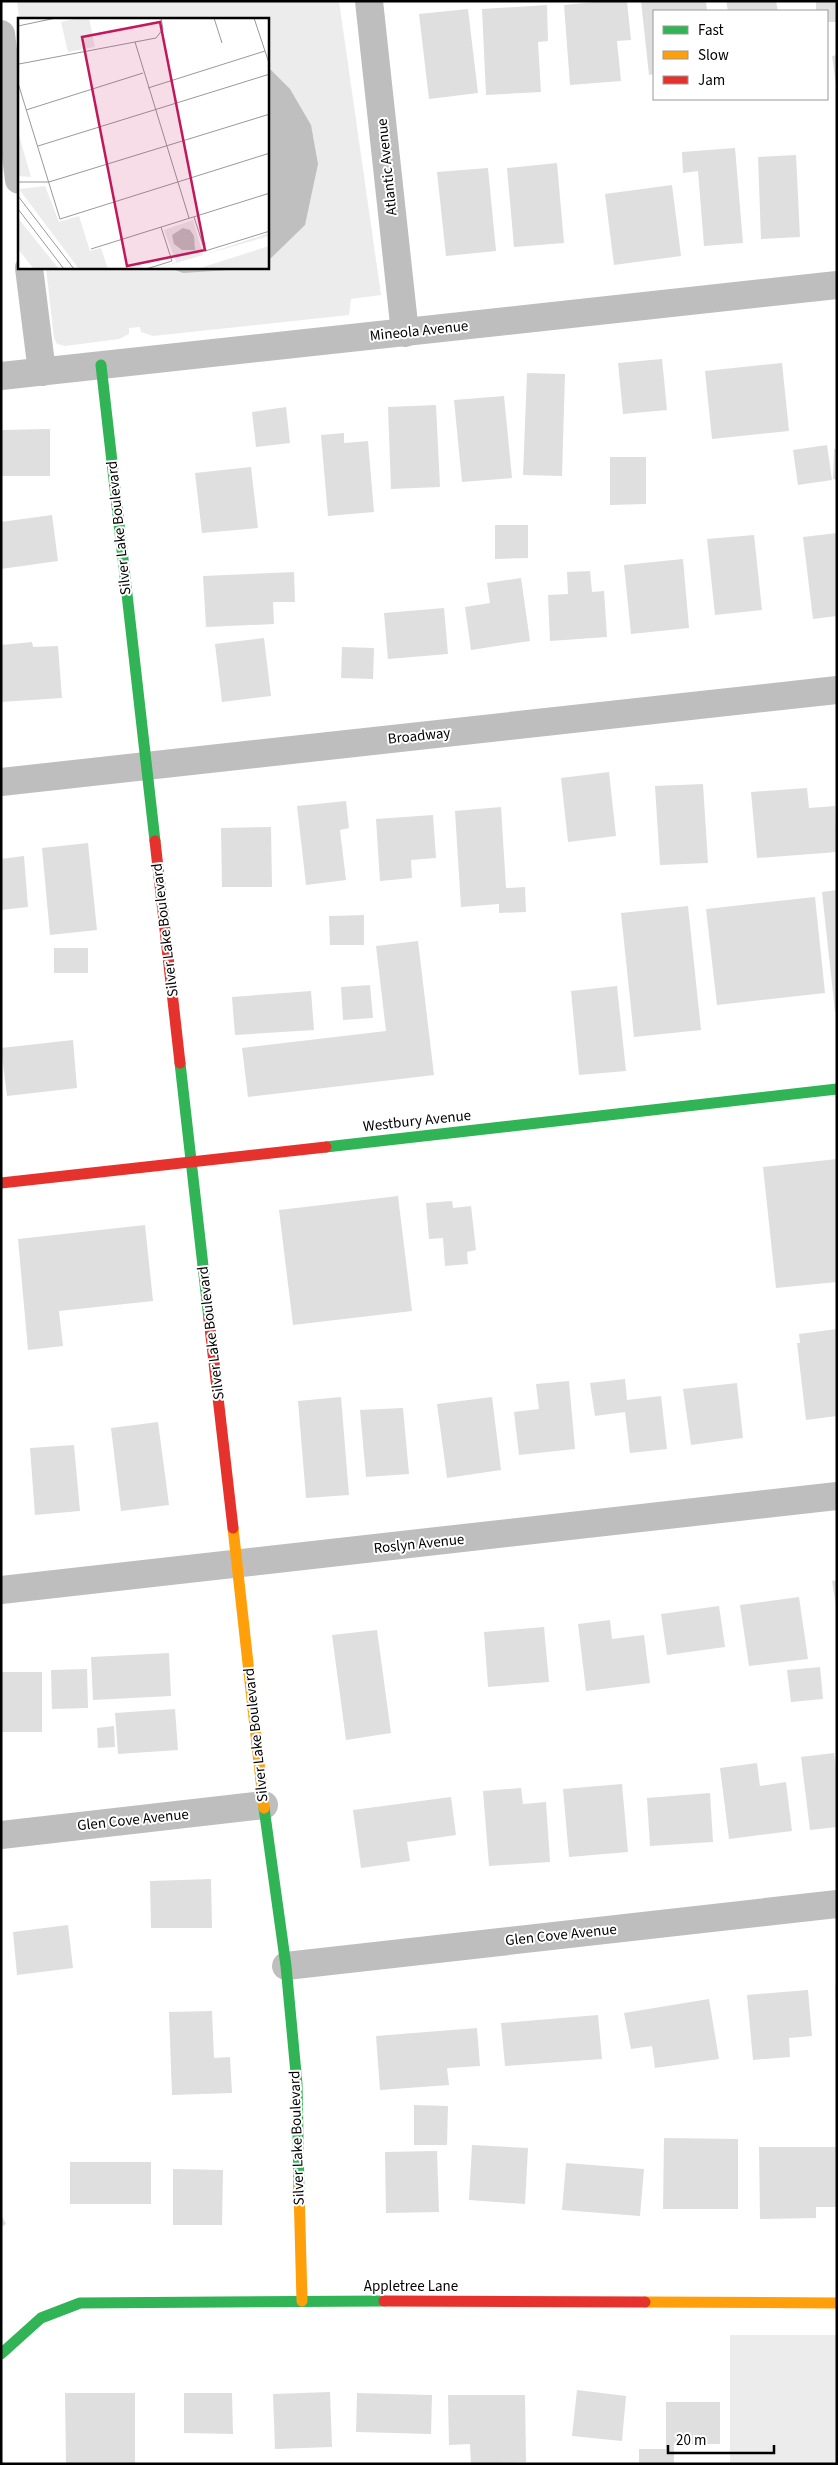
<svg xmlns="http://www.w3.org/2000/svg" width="838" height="2465" viewBox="0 0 838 2465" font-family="'Source Sans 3',sans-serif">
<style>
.green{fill:#ececec}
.water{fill:#bfbfbf}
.building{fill:#dfdfdf}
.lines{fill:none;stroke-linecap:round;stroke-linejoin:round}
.street{stroke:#bebebe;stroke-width:28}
.fast{stroke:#30b455;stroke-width:11}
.slow{stroke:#ff9f0a;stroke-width:11}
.jam{stroke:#e5322d;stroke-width:11}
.labels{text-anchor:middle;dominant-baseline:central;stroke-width:4;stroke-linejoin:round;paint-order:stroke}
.street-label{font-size:15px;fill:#000;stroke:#fff}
.inset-road{fill:none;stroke:#999;stroke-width:1}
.view{fill:#c2185b;fill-opacity:0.15;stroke:#c2185b;stroke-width:2.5}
.inset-edge{fill:none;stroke:#000;stroke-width:2.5}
</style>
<rect width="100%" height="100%" fill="#fff"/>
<!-- green -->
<g class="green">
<path d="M17,1H339L381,295L351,299L349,315L153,336L141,332L140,327L129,328V334L119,339L65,346L57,344L54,338L46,268H268V19H19Z"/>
<rect x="730" y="2335" width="107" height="129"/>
</g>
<!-- water -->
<g class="water">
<path d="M268,67L290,89L311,125L318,164L305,225L268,261Z"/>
<path d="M170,268H260L183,273Z"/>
</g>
<!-- building -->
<g class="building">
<path d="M605,1H627L631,40L617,41L621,81L570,85L564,5Z"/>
<path d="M641,1H706L707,11H654V74L649,75Z"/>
<path d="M726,1H776L778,11H728Z"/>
<path d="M816,1H837V22H827V11H816Z"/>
<path d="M547,5L548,41L538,42L541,92L486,95L482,9Z"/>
<path d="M468,9L478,93L429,99L419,14Z"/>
<path d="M837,55V85H836L832,56Z"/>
<path d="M735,148L743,243L704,246L698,171L683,173L682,152Z"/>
<path d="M796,155L800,237L761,239L758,157Z"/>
<path d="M557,163L564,243L514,247L507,168Z"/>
<path d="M488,168L496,251L446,256L437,172Z"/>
<path d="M672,185L681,256L614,265L605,194Z"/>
<path d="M662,359L667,410L623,414L618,363Z"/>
<path d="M782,363L789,431L712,439L705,371Z"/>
<path d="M527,373L565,374L562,476L523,475Z"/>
<path d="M504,396L512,478L462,482L454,400Z"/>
<path d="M436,405L440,487L391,489L388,407Z"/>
<path d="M286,407L290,443L256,447L252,412Z"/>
<path d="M50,429V476H1V430Z"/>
<path d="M344,433V443L368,441L374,512L328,516L321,435Z"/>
<path d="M827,445L832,480L798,485L793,450Z"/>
<path d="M834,449H837V480L833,479Z"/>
<path d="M610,457H646V504L610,505Z"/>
<path d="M251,467L258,528L202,533L195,473Z"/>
<path d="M52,515L58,561L1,569V522Z"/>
<path d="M495,525H528V558L495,559Z"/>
<path d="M837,533V616L813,619L803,537Z"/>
<path d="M754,535L762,610L715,615L707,539Z"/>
<path d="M683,559L689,628L631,634L624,565Z"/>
<path d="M590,571L592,592L604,591L607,637L550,641L548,595L568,594L567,572Z"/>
<path d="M294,572L295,602H273L274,624L206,627L203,576Z"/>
<path d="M521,578L530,641L471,650L465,607L490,603L487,583Z"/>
<path d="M444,608L448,654L388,659L384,613Z"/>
<path d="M264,638L271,696L222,702L215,644Z"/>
<path d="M32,642L33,647L58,646L62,698L1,702V645Z"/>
<path d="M342,647L374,648L373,679L341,678Z"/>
<path d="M609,772L616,836L568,842L561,778Z"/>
<path d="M703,784L708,863L660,865L655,786Z"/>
<path d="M807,788L809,808L835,806L837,852L757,858L751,792Z"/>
<path d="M346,801L349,828L340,830L346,880L306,885L297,806Z"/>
<path d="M501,807L506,888L525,887L526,912L499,913V904L461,907L455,811Z"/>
<path d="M433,815L436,858L411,860L412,878L380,881L376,819Z"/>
<path d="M271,827L272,887H222L221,828Z"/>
<path d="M88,843L97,930L50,935L42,848Z"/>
<path d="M24,856L28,907L1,910V859Z"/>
<path d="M837,890V1012H835L822,892Z"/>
<path d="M815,897L825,993L717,1005L706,909Z"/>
<path d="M688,906L701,1030L634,1037L621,913Z"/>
<path d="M364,915V945H330L329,916Z"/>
<path d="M418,941L434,1075L248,1097L242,1048L386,1031L376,946Z"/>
<rect x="54" y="948" width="34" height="25"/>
<path d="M370,985L373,1018L343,1020L341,987Z"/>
<path d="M617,986L626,1071L579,1075L571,991Z"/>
<path d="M311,991L314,1030L235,1035L232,997Z"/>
<path d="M73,1040L77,1088L7,1096L1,1048Z"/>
<path d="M837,1159V1282L776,1288L763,1167Z"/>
<path d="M398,1196L412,1311L293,1325L279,1210Z"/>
<path d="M452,1201L453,1208L471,1206L476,1250L467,1252L468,1264L445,1266L443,1238L429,1239L426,1203Z"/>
<path d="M145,1225L153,1301L59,1311L63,1346L28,1350L18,1239Z"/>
<path d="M837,1329V1416L806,1420L797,1343H800L799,1334Z"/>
<path d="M625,1379L627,1400L661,1396L667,1449L630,1453L625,1412L595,1416L590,1383Z"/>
<path d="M569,1381L575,1449L519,1455L514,1412L539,1409L536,1384Z"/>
<path d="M737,1383L743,1438L691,1445L683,1389Z"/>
<path d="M341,1397L349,1495L306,1498L298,1401Z"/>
<path d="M492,1397L501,1470L447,1478L437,1404Z"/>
<path d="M403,1408L409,1474L366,1477L360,1410Z"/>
<path d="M158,1422L169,1505L121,1511L111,1428Z"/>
<path d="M74,1445L80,1511L35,1515L30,1448Z"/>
<path d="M837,1580V1606H836L832,1581Z"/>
<path d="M799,1597L808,1659L749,1666L740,1605Z"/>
<path d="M719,1606L725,1647L667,1655L661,1614Z"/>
<path d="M610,1620L612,1639L644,1635L650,1683L586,1691L578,1624Z"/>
<path d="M544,1627L549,1682L488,1687L484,1632Z"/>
<path d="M377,1630L391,1733L346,1740L332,1635Z"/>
<path d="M169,1653L171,1696L93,1700L91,1657Z"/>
<path d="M820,1667L823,1699L791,1702L787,1670Z"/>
<path d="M87,1669L88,1708L52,1709L51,1670Z"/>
<rect x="1" y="1672" width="41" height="60"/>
<path d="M175,1709L178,1750L118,1754L115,1713Z"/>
<path d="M114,1726L115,1747L98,1748L97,1728Z"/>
<path d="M834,1753L837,1773V1827L810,1830L801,1757Z"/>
<path d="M757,1763L760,1786L786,1782L792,1831L729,1839L720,1768Z"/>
<path d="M622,1784L628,1852L569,1857L563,1789Z"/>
<path d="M521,1788L523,1804L546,1802L550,1862L489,1866L483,1791Z"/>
<path d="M710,1793L713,1842L650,1846L647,1798Z"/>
<path d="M451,1797L456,1835L407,1842L410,1861L361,1868L353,1810Z"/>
<path d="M211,1879L212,1928H151L150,1881Z"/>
<path d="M68,1925L73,1968L17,1975L13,1932Z"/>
<rect x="835" y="1985" width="2" height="14"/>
<path d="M808,1990L812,2036L789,2038L790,2057L753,2060L747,1995Z"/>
<path d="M709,1999L719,2059L655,2068L652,2046L631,2049L624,2013Z"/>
<path d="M212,2011L214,2058L230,2057L232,2093L172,2095L169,2012Z"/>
<path d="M598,2015L602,2059L505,2066L501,2023Z"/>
<path d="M477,2028L480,2066L447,2068L449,2085L380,2090L376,2036Z"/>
<path d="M414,2105L448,2106L447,2145H414Z"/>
<path d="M664,2138L738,2139V2209H663Z"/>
<path d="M472,2145L528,2148L525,2204L469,2200Z"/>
<path d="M759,2147H837V2207H816V2218L760,2219Z"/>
<path d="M437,2151L439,2212L386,2213L385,2152Z"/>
<rect x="70" y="2162" width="81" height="42"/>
<path d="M566,2163L644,2169L640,2216L562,2210Z"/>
<path d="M173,2169L223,2170L222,2225H173Z"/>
<path d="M1,2215L6,2224L1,2227Z"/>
<path d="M577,2390L626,2396L622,2441L572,2436Z"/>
<path d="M330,2392L332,2447L275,2449L273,2394Z"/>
<path d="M65,2393H135V2464H66Z"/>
<path d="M184,2393H232L233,2434L184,2433Z"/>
<path d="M357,2393L432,2395L431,2434L356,2432Z"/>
<path d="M448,2395H525L526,2462L471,2464L470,2444L449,2445Z"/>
<path d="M666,2402H720V2444H674V2464H639V2449H666Z"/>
</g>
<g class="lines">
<!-- street -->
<g class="street">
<path d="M369,1L405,333"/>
<path d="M1,34L19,180"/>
<path d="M29,268L42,372"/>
<path d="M1,376L837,285"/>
<path d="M1,782L837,690"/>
<path d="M1,1590L837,1496"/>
<path d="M1,1835L264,1805"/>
<path d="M286,1966L837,1904"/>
</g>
<!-- fast -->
<g class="fast">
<path d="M101,365L155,841"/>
<path d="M180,1063L209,1319"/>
<path d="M326,1147L837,1089"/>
<path d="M264,1808L286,1966L297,2084L299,2189"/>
<path d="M1,2354L41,2318L80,2303L384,2301"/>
</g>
<!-- slow -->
<g class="slow">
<path d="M233,1528L264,1808"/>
<path d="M299,2189L302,2301"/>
<path d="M645,2302L837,2303"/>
</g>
<!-- jam -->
<g class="jam">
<path d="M155,841L180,1063"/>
<path d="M1,1183L326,1147"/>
<path d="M209,1319L233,1528"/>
<path d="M384,2301L645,2302"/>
</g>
</g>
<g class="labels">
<!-- street labels -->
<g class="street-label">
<text transform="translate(387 167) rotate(-96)">Atlantic Avenue</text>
<text transform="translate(419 331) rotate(-6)">Mineola Avenue</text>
<text transform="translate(119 528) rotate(-96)">Silver Lake Boulevard</text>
<text transform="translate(419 736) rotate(-6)">Broadway</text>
<text transform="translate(165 930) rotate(-97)">Silver Lake Boulevard</text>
<text transform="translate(417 1121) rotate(-6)">Westbury Avenue</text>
<text transform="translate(211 1333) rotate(-97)">Silver Lake Boulevard</text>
<text transform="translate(419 1544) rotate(-6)">Roslyn Avenue</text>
<text transform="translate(256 1735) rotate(-96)">Silver Lake Boulevard</text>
<text transform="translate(133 1820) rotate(-6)">Glen Cove Avenue</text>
<text transform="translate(561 1935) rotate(-6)">Glen Cove Avenue</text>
<text transform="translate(297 2138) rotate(-92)">Silver Lake Boulevard</text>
<text x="411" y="2286">Appletree Lane</text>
</g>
</g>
<!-- overview -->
<g transform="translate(18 18)">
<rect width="251" height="251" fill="#fff"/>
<path d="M61,0H71L77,29L50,34L43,4ZM0,114L13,159L0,158ZM27,168L41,204L61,198L72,233L83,230L90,251H61L1,171ZM0,200L12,215L41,251H16L0,231ZM175,202L185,237L251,215V218L137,251L158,244L146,212ZM251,228V251H179Z" fill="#ececec"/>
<path d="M165,210L172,212L176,218L177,232H164L156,226L154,217Z" fill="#bfbfbf"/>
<path class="inset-road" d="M196,0L204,25M236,0L252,48M0,8L38,0M117,24L171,200M1,46L138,20L145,11L143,0M0,65L42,201L252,135M130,70L247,33M8,92L125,55M20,128L252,56M0,164H31L252,96M0,178L56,251M0,191L46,251M176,199L187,233L252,213M73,231L252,175M128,251L154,243L143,209"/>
<path class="view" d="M142,4L187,232L109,248L64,19Z"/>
<rect width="251" height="251" class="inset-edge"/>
</g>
<!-- border -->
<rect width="838" height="2465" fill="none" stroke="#000000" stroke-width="5"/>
<!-- legend -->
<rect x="653" y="10" width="175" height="90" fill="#ffffff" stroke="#999999"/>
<rect x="663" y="26" width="25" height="8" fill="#30b455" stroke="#999999"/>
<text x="698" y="35" font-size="15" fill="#000000">Fast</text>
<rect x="663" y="51" width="25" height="8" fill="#ff9f0a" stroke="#999999"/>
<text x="698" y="60" font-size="15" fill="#000000">Slow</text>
<rect x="663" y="76" width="25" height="8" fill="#e5322d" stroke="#999999"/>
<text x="698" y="85" font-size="15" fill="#000000">Jam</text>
<!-- scale -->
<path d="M668 2445v8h106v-8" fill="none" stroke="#000000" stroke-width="2.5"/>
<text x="676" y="2445" font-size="15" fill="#000000" stroke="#ffffff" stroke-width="4" paint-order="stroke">20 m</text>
</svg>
